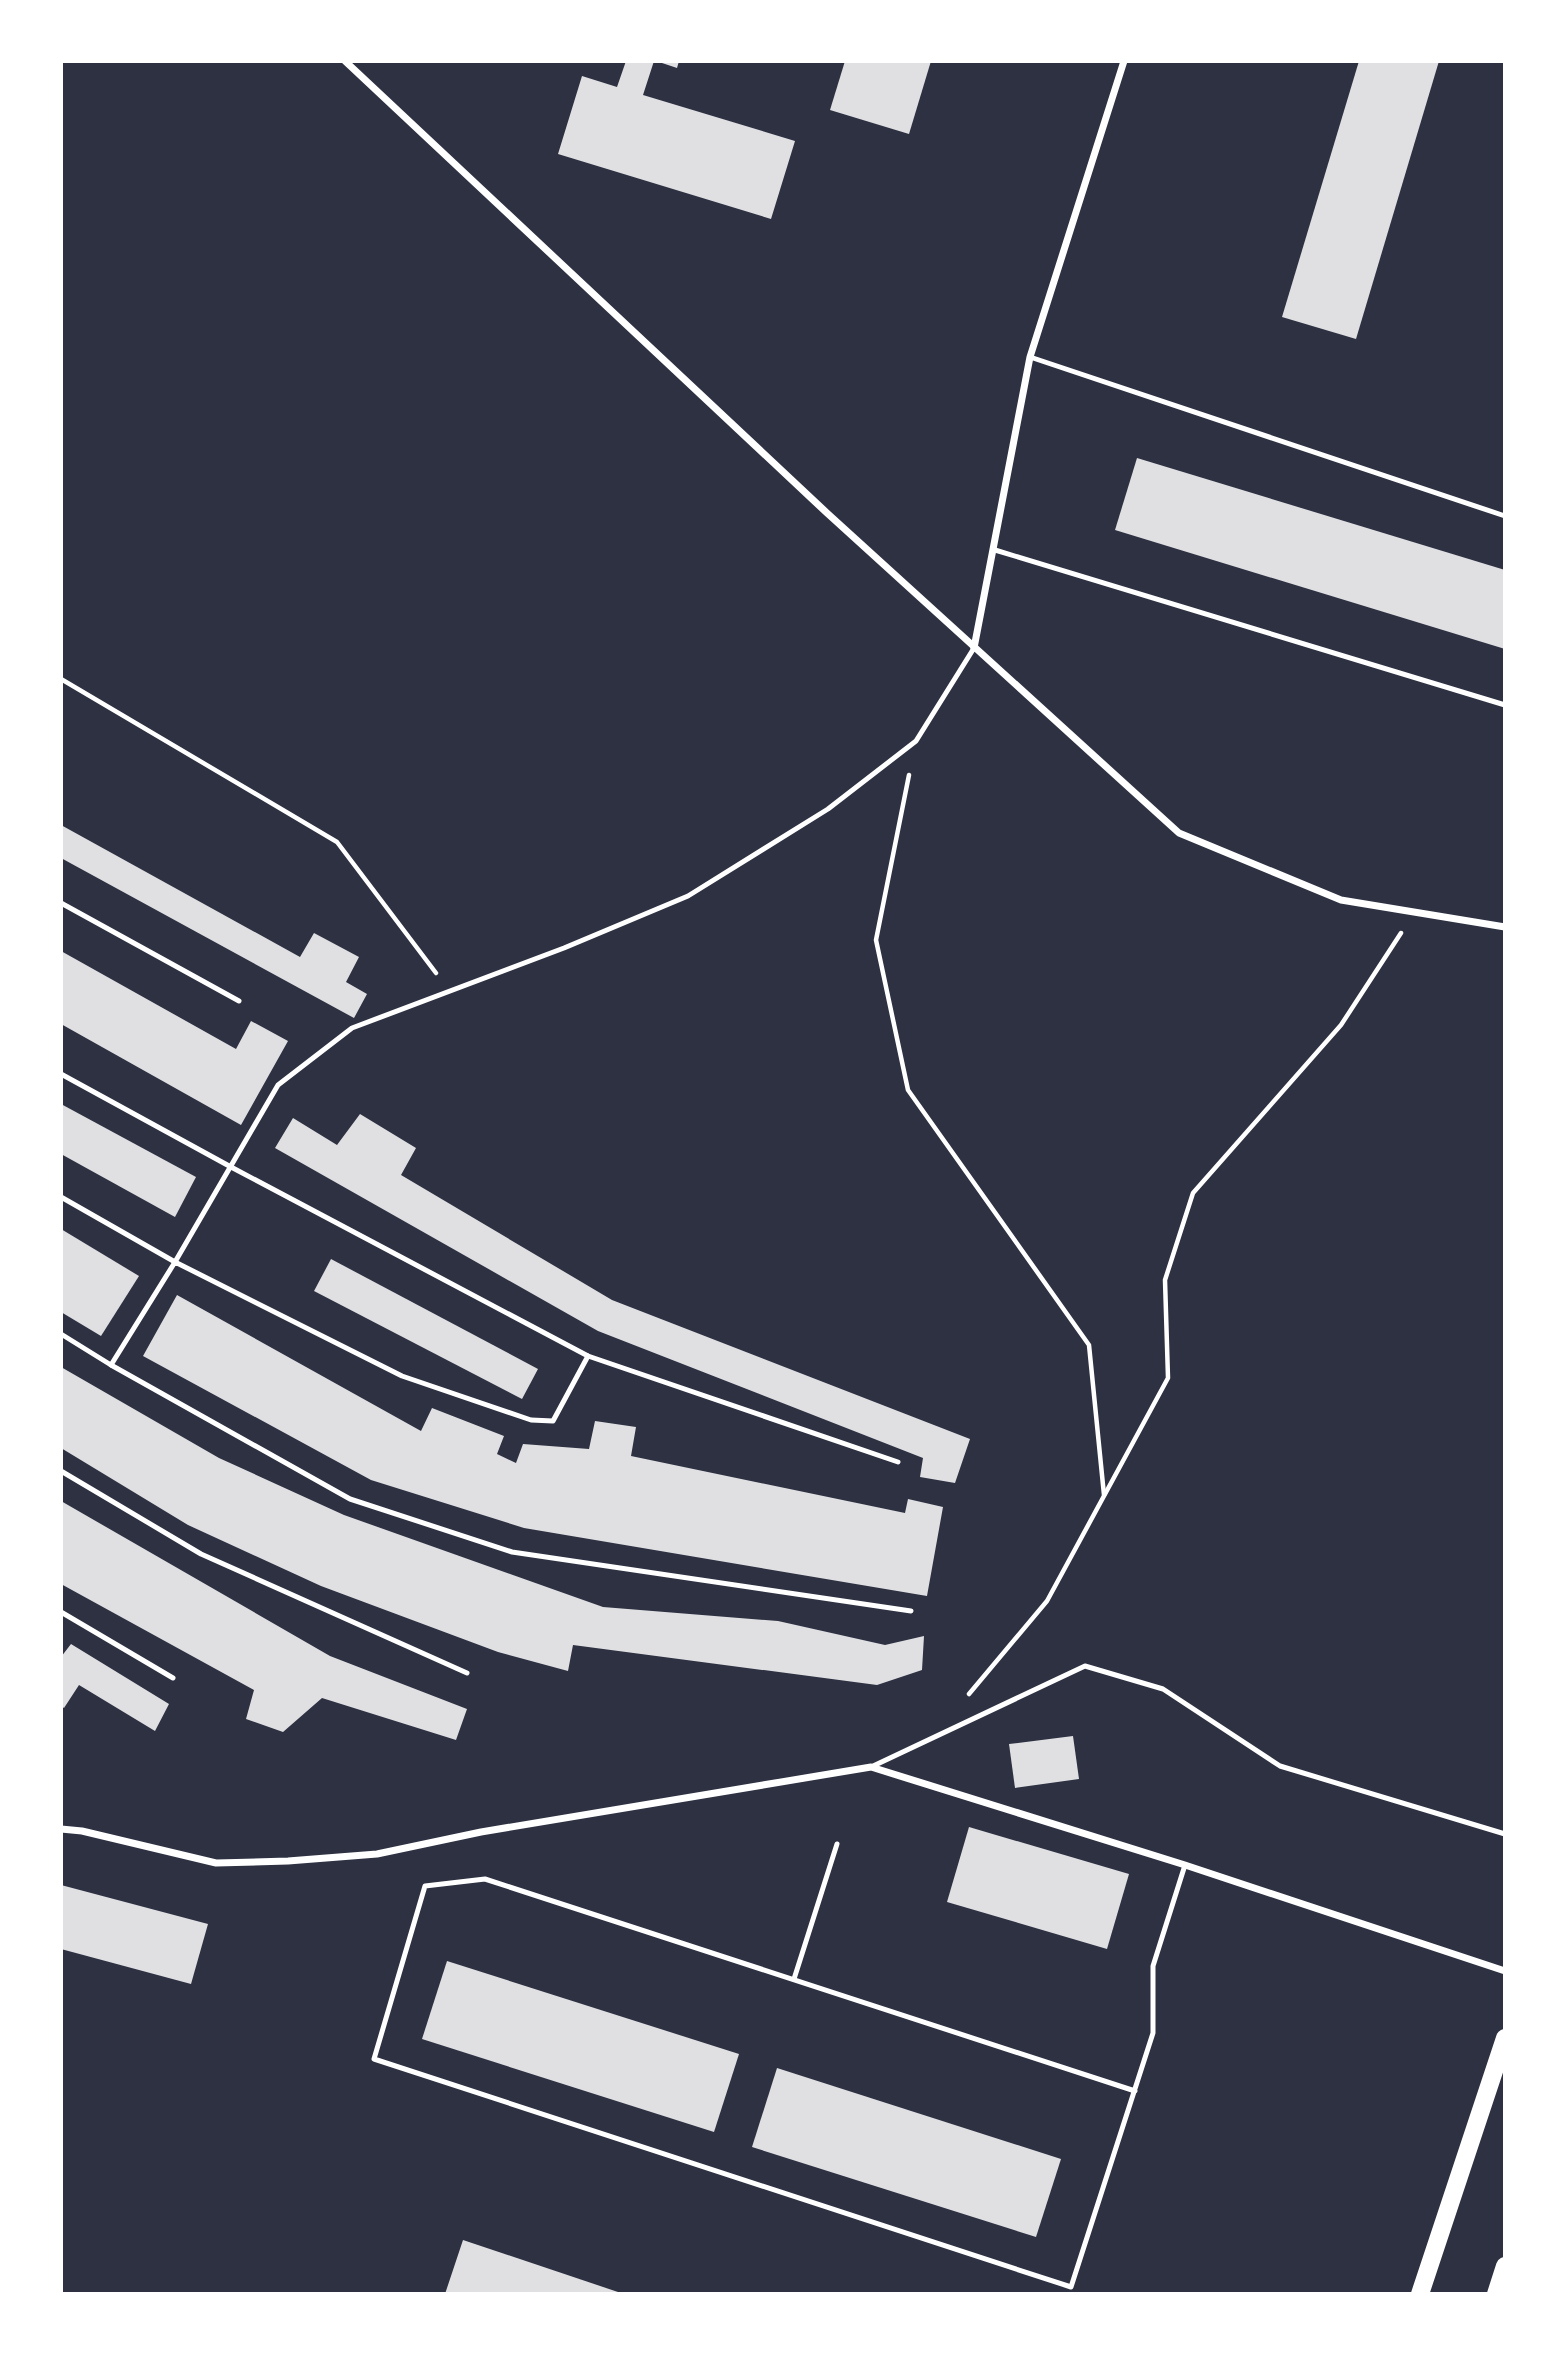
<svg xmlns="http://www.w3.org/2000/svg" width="1566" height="2355" viewBox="0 0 1566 2355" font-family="Inter,sans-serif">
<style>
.building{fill:#e0e0e3}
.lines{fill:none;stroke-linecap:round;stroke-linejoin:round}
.path{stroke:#fff;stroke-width:4.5}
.service{stroke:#fff;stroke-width:5}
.minor{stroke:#fff;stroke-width:7}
.primary{stroke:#fff;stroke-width:18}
</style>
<rect width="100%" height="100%" fill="#2d3142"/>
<!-- building -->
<g class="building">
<path d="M626,61H654L643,95L795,141L771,219L558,154L582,76L617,87Z"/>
<path d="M656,61H679L677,68Z"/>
<path d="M845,61H931L909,134L830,110Z"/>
<path d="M1359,61H1439L1356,339L1282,317Z"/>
<path d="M1137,458L1505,570V649L1115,530Z"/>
<path d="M61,825L300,957L314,933L359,957L346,982L367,994L354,1018L61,858Z"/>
<path d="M61,951L236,1049L251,1021L288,1041L241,1125L61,1024Z"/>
<path d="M61,1104L196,1177L175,1217L61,1154Z"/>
<path d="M360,1114L416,1148L401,1175L612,1300L970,1439L955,1483L920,1477L923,1458L598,1331L275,1148L293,1118L337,1145Z"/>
<path d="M61,1229L139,1276L101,1336L61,1312Z"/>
<path d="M331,1259L538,1369L522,1399L314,1291Z"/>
<path d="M177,1295L421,1431L432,1408L504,1436L497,1454L516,1463L523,1444L589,1449L595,1421L636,1427L631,1456L905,1513L908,1499L943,1507L927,1596L524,1528L371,1480L143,1356Z"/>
<path d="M61,1367L219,1458L344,1515L603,1607L778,1621L885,1645L924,1636L922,1670L877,1685L573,1645L568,1671L498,1652L321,1586L188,1525L61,1448Z"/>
<path d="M61,1501L330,1656L467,1709L456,1740L322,1698L283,1732L246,1719L254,1690L61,1584Z"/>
<path d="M71,1644L169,1704L155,1731L79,1685L64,1708L61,1706V1657Z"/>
<path d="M1073,1736L1079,1779L1015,1788L1009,1744Z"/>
<path d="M969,1827L1129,1874L1107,1949L947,1902Z"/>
<path d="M61,1885L208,1924L191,1984L61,1949Z"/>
<path d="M447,1961L739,2054L714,2132L422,2039Z"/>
<path d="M777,2068L1061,2159L1036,2237L752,2147Z"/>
<path d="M463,2240L621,2293V2294H445Z"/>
</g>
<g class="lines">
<!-- path -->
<g class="path">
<path d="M61,679L337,842L436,973"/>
<path d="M909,775L876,940L908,1090L1089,1345L1104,1495"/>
<path d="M969,1694L1047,1601L1168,1378L1165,1280L1193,1193L1341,1025L1401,933"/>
</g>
<!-- service -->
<g class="service">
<path d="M1030,357L1505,516"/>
<path d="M995,550L1505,705"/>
<path d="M61,903L239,1001"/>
<path d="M61,1074L231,1167L588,1356L898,1462"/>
<path d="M61,1197L175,1262L278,1085L352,1028L564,948L688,896L828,809L916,741L974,648"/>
<path d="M61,1334L111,1365L350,1499L512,1552L911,1611"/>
<path d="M111,1365L175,1262L402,1376L531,1420L553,1421L588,1356"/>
<path d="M61,1471L201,1554L467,1673"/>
<path d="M61,1612L173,1678"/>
<path d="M871,1767L1085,1666L1163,1689L1280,1766L1505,1834"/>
<path d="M794,1979L837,1844"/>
<path d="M1135,2091L485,1879L425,1886L374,2059L1071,2287L1153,2033V1966L1185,1865"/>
</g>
<!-- minor -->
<g class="minor">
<path d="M345,61L827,513L1179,833L1341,900L1505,927"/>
<path d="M974,648L1030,357L1124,61"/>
<path d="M61,1829L82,1831L216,1863L288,1861L377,1854L481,1832L871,1767L1185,1865L1505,1971"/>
</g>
<!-- primary -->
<g class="primary">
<path d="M1420,2294L1505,2038"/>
<path d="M1496,2294L1505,2266"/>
</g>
</g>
<!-- border -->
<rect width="1566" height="2355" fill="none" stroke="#ffffff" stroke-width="126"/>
</svg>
